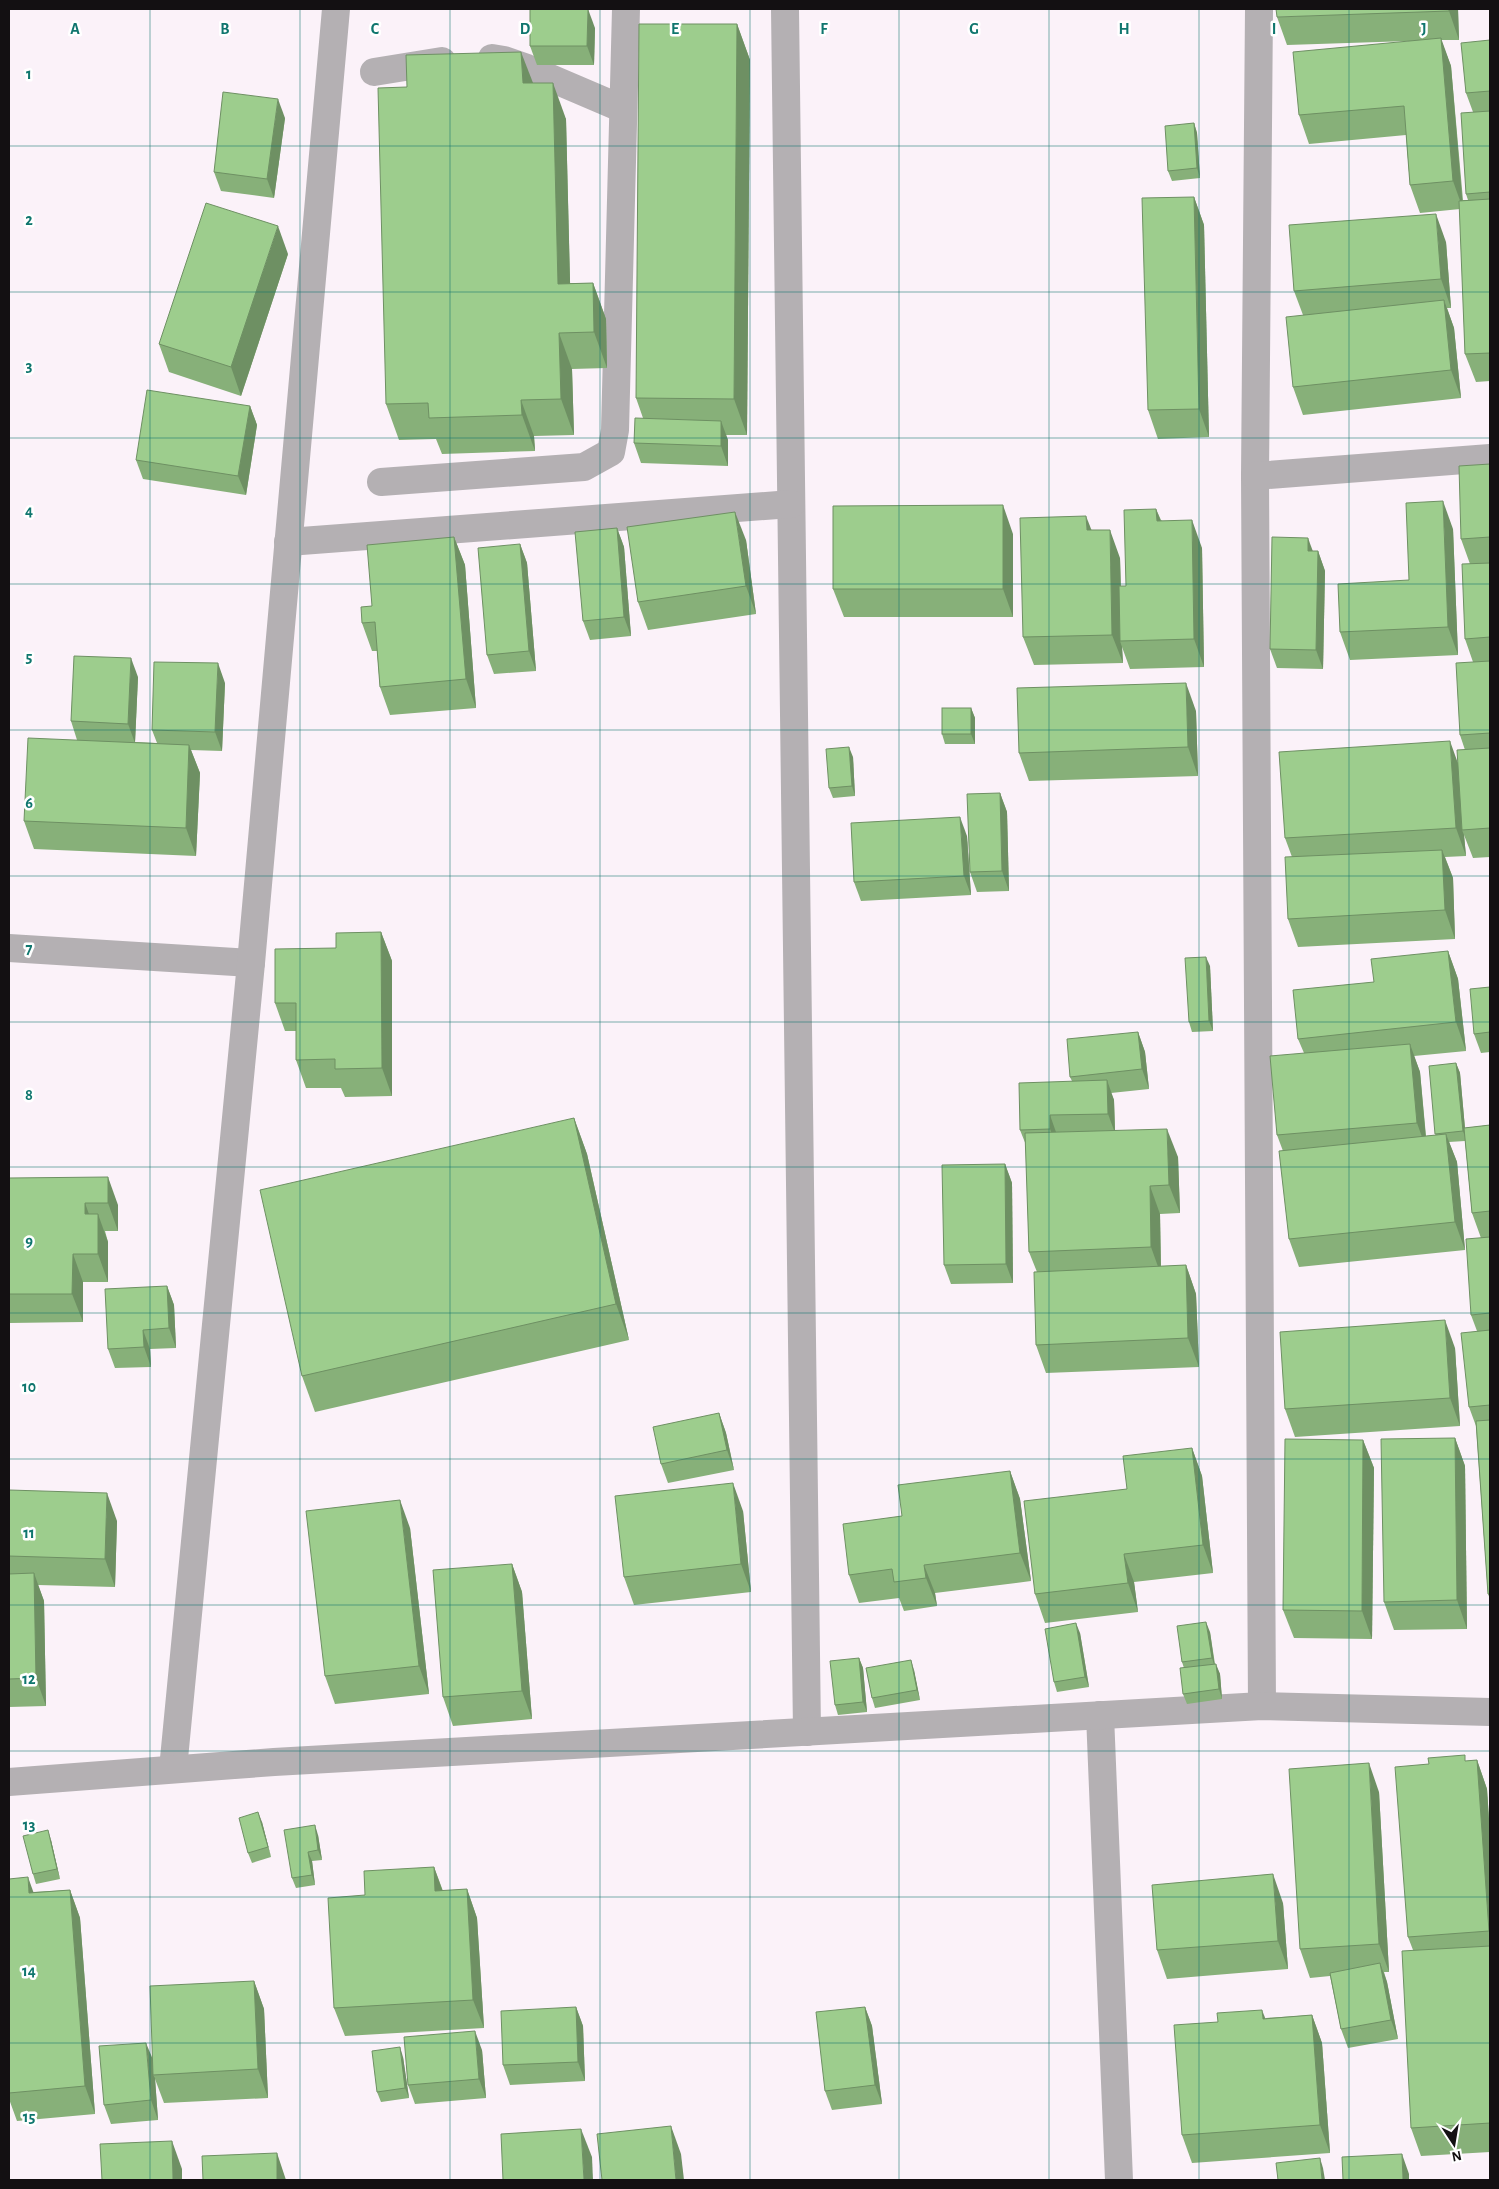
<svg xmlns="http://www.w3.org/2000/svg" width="1499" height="2189" viewBox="0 0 1499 2189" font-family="'Alegreya Sans',sans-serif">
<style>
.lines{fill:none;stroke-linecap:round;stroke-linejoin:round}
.minor{stroke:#b4b0b3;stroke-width:28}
.wall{fill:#87b079}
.shaded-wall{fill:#6e9063}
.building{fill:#9dcd8d;stroke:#6e9063}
.grid{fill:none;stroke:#0f766e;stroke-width:1;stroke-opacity:0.55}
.grid-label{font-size:16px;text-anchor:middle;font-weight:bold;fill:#0f766e;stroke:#fff;stroke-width:5;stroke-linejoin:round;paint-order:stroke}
</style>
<rect width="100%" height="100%" fill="#fbf2f9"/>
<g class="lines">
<!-- minor -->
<g class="minor">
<path d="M785,9L807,1732"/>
<path d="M1259,9L1255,476L1262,1706"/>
<path d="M492,58L504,60L527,68L623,109"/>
<path d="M374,72L442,61"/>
<path d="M1255,476L1490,458"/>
<path d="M381,482L584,467L611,452L615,430L626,9"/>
<path d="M288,542L791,504"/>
<path d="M9,948L251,963"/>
<path d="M1100,1715L1119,2180"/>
<path d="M173,1769L251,963L336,9"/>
<path d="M9,1782L274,1762L1262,1706L1490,1712"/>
</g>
</g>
<!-- wall -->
<g class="wall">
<path d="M1458,9L1459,40H1441L1451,66L1463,200H1468L1466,194L1473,112L1466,93L1490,40V111L1475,112L1490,111V381L1476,382L1465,354L1460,209L1420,213L1410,185L1406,135L1309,144L1299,115L1409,41L1287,45L1277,17Z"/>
<path d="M737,24L750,60L747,435H726L728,440V466L641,463L634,443L643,418L636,398Z"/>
<path d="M595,28L594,65H537L530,46Z"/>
<path d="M533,83L566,119L570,283H593L606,319L607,368L572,369L574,435L534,436L535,451L442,454L436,439L399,440L386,404Z"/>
<path d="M285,118L274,198L221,191L214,172Z"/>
<path d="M1194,123L1197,133L1200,178L1172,181L1168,171Z"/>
<path d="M1194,197L1204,225L1209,437L1158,439L1148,410Z"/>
<path d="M1446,242L1451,308H1447L1454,328L1461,398L1303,415L1293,387L1303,315L1294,291Z"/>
<path d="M288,254L241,396L169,372L159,344Z"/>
<path d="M250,406L257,425L246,495L143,479L136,460Z"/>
<path d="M1490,464V857L1473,858L1464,835L1466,856L1445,857L1453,878L1455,939L1298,947L1288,919L1292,857L1285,838L1458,762L1465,750L1460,735L1473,662L1465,639L1470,564L1461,539Z"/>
<path d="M1156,509L1161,520L1202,548L1204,667L1130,669L1122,647L1123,663L1034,665L1023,637L1120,558L1121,586H1126Z"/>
<path d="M617,528L624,547L631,636L590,640L583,621Z"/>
<path d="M1453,529L1458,655L1350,660L1340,632L1409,580Z"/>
<path d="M1013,534V617H844L833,589Z"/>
<path d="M454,537L465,565L476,708L390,715L380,687L377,651H372L362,623L372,606Z"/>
<path d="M746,540L756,614L648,630L638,602Z"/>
<path d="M520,544L527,563L536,671L494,674L487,655Z"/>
<path d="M1313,551H1318L1325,571L1323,669L1277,668L1270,649Z"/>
<path d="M138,677L135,742L157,743L152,730L225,683L222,751L191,750L200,773L196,856L34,849L24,821L77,740L71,721Z"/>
<path d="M971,708L975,718V744H945L942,734Z"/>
<path d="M1196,711L1198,776L1029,781L1019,753Z"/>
<path d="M853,757L855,796L833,798L829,788Z"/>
<path d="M1000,793L1007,812L1009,891L977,892L970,872Z"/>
<path d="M967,836L971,895L861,901L854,882Z"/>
<path d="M381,932L392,961V1096L345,1097L341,1088H306L296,1060V1031H285L275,1003L336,948Z"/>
<path d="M1448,951L1458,979L1466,1051L1414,1056L1420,1072L1426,1136L1436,1135L1435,1134L1456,1063L1460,1073L1465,1128L1490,1125V1599L1488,1594L1476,1426L1469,1407L1477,1331L1471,1315L1481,1238L1472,1213L1465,1141L1449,1142L1457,1162L1465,1250L1299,1267L1289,1239L1283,1151L1277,1135L1304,1053L1298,1039Z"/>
<path d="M1210,966L1213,1031L1192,1032L1189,1022Z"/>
<path d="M1490,987V1052L1481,1053L1474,1034Z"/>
<path d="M1138,1032L1145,1052L1149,1089L1111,1093L1114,1100L1115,1130L1178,1157L1180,1213L1160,1214L1161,1267L1186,1265L1196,1294L1199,1367L1046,1373L1036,1345L1037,1272L1029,1252L1026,1145L1020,1130L1072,1081L1070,1077Z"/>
<path d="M574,1118L587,1154L629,1340L315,1412L302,1376Z"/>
<path d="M1005,1164L1012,1183L1013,1283L951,1284L944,1265Z"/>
<path d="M9,1178L118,1205V1231H105L108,1242V1282H83V1322L9,1323Z"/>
<path d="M167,1286L174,1305L176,1348L150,1349L151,1367L115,1368L108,1349Z"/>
<path d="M1455,1348L1460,1426L1295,1437L1285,1409Z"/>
<path d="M719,1413L726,1433L734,1470L668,1483L661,1464Z"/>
<path d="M1455,1438L1465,1466L1467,1629L1394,1630L1384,1602Z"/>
<path d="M1363,1440L1374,1468L1372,1639L1294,1638L1283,1610Z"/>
<path d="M1192,1448L1202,1476L1213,1573L1134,1582L1138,1612L1045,1623L1035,1594L1127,1489Z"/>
<path d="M1010,1471L1020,1499L1031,1581L935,1593L937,1606L904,1611L899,1598L859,1603L849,1575L902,1516Z"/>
<path d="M9,1490L117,1521L115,1587L38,1585L44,1601L46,1706L9,1707Z"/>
<path d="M743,1511L751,1592L634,1605L624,1577Z"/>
<path d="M410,1528L429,1694L335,1704L325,1676Z"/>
<path d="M512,1564L522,1592L532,1719L453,1726L443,1697Z"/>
<path d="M1210,1632L1215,1664L1220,1674L1222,1699L1187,1704L1183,1694L1184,1668L1182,1662Z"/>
<path d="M1080,1633L1089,1687L1057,1692L1054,1682Z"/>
<path d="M859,1658L863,1668L867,1712L838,1715L835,1705Z"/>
<path d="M914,1670L920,1700L875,1708L872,1698Z"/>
<path d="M1477,1760L1487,1789L1490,1834V2152L1421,2156L1411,2128L1413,1950L1408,1937L1467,1761Z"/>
<path d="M1379,1792L1389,1972H1384L1387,1982L1398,2039L1348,2048L1341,2029L1330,1976L1310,1978L1300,1949Z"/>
<path d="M262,1822L271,1857L252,1863L248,1853Z"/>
<path d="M318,1835L322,1860L312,1861L315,1885L296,1888L292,1878Z"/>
<path d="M51,1840L60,1879L36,1884L33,1874Z"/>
<path d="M434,1867L443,1891L467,1889L477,1918L484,2028L345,2036L334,2008L365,1895Z"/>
<path d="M9,1879L33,1892L70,1890L80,1918L95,2114L17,2121L9,2099Z"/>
<path d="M1283,1903L1288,1969L1167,1979L1157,1950Z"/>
<path d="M254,1981L264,2009L268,2098L164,2103L155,2079L158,2120L111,2124L104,2105L153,2060Z"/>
<path d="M576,2007L583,2026L585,2081L510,2085L503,2065Z"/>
<path d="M865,2007L872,2026L882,2104L832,2110L825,2091Z"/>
<path d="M1312,2015L1322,2043L1330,2153L1192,2163L1182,2135L1266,2018Z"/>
<path d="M482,2050L486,2098L415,2104L408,2085Z"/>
<path d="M403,2057L409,2098L381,2102L377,2092Z"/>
</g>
<!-- shaded-wall -->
<g class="shaded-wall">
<path d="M588,9L595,28L594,65L587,46Z"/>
<path d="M1449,9H1458L1459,40L1449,11Z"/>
<path d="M737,24L750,60L747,435L734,399Z"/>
<path d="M1441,38L1451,66L1463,209L1453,181Z"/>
<path d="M521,52L535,88L523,83Z"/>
<path d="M553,83L566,119L571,320L558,284Z"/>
<path d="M278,99L285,118L274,198L267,179Z"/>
<path d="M1194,123L1197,133L1200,178L1197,168Z"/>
<path d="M1194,197L1204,225L1209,437L1199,409Z"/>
<path d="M1436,214L1446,242L1451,308L1441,279Z"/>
<path d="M278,226L288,254L241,396L231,367Z"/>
<path d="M593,283L606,319L607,368L594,332Z"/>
<path d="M1444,300L1454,328L1461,398L1451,370Z"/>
<path d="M559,333L572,369L574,435L561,399Z"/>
<path d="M521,400L534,436L535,451L522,415Z"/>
<path d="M250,406L257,425L246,495L238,476Z"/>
<path d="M721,421L728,440V466L721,446Z"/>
<path d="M1443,501L1453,529L1458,655L1448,627Z"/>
<path d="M1003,505L1013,534V617L1003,589Z"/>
<path d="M1156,509L1167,537L1157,521Z"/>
<path d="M735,512L746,540L756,614L746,586Z"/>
<path d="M1086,516L1097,544L1087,530Z"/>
<path d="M1192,520L1202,548L1204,667L1194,639Z"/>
<path d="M617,528L624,547L631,636L624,617Z"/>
<path d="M1110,530L1120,558L1122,641H1120L1122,647L1123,663L1112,635Z"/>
<path d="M454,537L465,565L476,708L466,679Z"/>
<path d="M1308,538L1315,557L1308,551Z"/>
<path d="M520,544L527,563L536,671L529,651Z"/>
<path d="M1318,551L1325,571L1323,669L1316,650Z"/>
<path d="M131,658L138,677L135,743L128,724Z"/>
<path d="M218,663L225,683L222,751L215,732Z"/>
<path d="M1186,683L1196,711L1198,776L1188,747Z"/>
<path d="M971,708L975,718V744L971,734Z"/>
<path d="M1450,741L1460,769L1462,830L1464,835L1466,856L1456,828Z"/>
<path d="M189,745L200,773L196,856L186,828Z"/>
<path d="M849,747L853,757L855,796L852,786Z"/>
<path d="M1000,793L1007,812L1009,891L1002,871Z"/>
<path d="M960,817L967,836L971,895L964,876Z"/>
<path d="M1442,850L1453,878L1455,939L1445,910Z"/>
<path d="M381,932L392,961V1096L382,1068Z"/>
<path d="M1448,951L1458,979L1466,1051L1456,1022Z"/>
<path d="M1206,957L1210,966L1213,1031L1209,1021Z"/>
<path d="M1138,1032L1145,1052L1149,1089L1142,1069Z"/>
<path d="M1410,1044L1420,1072L1427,1151L1417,1123Z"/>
<path d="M1456,1063L1460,1073L1466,1140L1463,1131Z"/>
<path d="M1107,1080L1114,1100L1115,1133L1108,1114Z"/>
<path d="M1050,1115L1057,1135V1148L1050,1129Z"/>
<path d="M574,1118L587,1154L629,1340L616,1304Z"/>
<path d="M1167,1129L1178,1157L1180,1213L1169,1185Z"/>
<path d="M1446,1134L1457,1162L1465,1250L1455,1222Z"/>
<path d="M1005,1164L1012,1183L1013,1283L1006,1264Z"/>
<path d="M108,1177L118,1205V1231L108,1203Z"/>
<path d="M1150,1186L1160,1214L1161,1275L1151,1247Z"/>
<path d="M85,1203L95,1231L85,1214Z"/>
<path d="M98,1214L108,1242V1282L98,1254Z"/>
<path d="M73,1254L83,1282V1322L72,1294Z"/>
<path d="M1186,1265L1196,1294L1199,1367L1188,1338Z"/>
<path d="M167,1286L174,1305L176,1348L169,1328Z"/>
<path d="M1445,1320L1455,1348L1460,1426L1450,1398Z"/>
<path d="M143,1330L150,1349L151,1367L144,1347Z"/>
<path d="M719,1413L726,1433L734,1470L727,1450Z"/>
<path d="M1455,1438L1465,1466L1467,1629L1457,1600Z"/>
<path d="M1363,1440L1374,1468L1372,1639L1362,1611Z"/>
<path d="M1192,1448L1202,1476L1213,1573L1203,1545Z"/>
<path d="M1010,1471L1020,1499L1031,1581L1020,1553Z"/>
<path d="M733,1483L743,1511L751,1592L741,1564Z"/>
<path d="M107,1493L117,1521L115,1587L105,1559Z"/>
<path d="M400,1500L410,1528L429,1694L419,1666Z"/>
<path d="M1124,1554L1134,1582L1138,1612L1128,1583Z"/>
<path d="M512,1564L522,1592L532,1719L522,1691Z"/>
<path d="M924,1565L935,1593L937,1606L926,1578Z"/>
<path d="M34,1573L44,1601L46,1706L36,1678Z"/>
<path d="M1206,1622L1210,1632L1215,1668L1212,1658Z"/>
<path d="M1076,1623L1080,1633L1089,1687L1085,1677Z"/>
<path d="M859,1658L863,1668L867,1712L863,1702Z"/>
<path d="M911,1660L914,1670L920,1700L917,1690Z"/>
<path d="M1216,1664L1220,1674L1222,1699L1219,1689Z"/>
<path d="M1477,1760L1487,1789L1490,1834V1933L1489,1931Z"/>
<path d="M1369,1763L1379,1792L1389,1972L1379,1944Z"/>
<path d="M258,1812L262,1822L271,1857L268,1847Z"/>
<path d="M315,1825L318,1835L322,1860L318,1850Z"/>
<path d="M48,1830L51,1840L60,1879L57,1869Z"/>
<path d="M308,1852L312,1861L315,1885L312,1875Z"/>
<path d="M434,1867L444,1895L435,1891Z"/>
<path d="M1273,1874L1283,1903L1288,1969L1278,1941Z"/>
<path d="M28,1877L38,1905L29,1893Z"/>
<path d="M467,1889L477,1918L484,2028L473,2000Z"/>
<path d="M70,1890L80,1918L95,2114L85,2086Z"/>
<path d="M1380,1963L1387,1982L1398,2039L1391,2020Z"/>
<path d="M254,1981L264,2009L268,2098L258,2069Z"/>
<path d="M576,2007L583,2026L585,2081L578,2062Z"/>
<path d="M865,2007L872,2026L882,2104L875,2085Z"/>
<path d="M1262,2010L1273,2038L1263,2019Z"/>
<path d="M1312,2015L1322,2043L1330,2153L1320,2125Z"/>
<path d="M475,2031L482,2050L486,2098L479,2079Z"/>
<path d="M146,2043L154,2062L153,2075L155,2078L158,2120L151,2100Z"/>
<path d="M400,2047L403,2057L409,2098L405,2088Z"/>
<path d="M671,2126L681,2154L684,2180H676Z"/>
<path d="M581,2129L592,2157L593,2180H584Z"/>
<path d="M172,2141L182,2169V2180H173Z"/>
<path d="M277,2153L286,2180H277Z"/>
<path d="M1402,2154L1409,2174V2180H1403Z"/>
<path d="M1320,2158L1323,2168L1325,2180H1322Z"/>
</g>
<!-- building -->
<g class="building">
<path d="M530,9H588L587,46H530Z"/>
<path d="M1276,9H1449V11L1277,17Z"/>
<path d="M639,24H737L734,399L636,398Z"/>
<path d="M1441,38L1453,181L1410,185L1404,106L1299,115L1293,52Z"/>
<path d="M1490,40V91L1466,93L1461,43Z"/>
<path d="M521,52L523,83H553L558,284L593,283L594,332L559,333L561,399L521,400L522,415L429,418L428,403L386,404L378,88L407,87L406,55Z"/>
<path d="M223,92L278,99L267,179L214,172Z"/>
<path d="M1490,111V192L1466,194L1461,113Z"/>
<path d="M1194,123L1197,168L1168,171L1165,126Z"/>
<path d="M1194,197L1199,409L1148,410L1142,198Z"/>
<path d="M1490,199V353L1465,354L1459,201Z"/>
<path d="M206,203L278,226L231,367L159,344Z"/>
<path d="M1436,214L1441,279L1294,291L1289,225Z"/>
<path d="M1444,300L1451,370L1293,387L1286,317Z"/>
<path d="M147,390L250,406L238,476L136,460Z"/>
<path d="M635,418L721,421V446L634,443Z"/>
<path d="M1490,464V537L1461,539L1459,466Z"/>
<path d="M1443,501L1448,627L1340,632L1338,584L1409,580L1406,503Z"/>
<path d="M1003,505V589H833V506Z"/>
<path d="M1156,509L1157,521L1192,520L1194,639L1120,641L1119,586H1126L1124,510Z"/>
<path d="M735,512L746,586L638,602L627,527Z"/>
<path d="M1086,516L1087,530H1110L1112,635L1023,637L1020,518Z"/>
<path d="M617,528L624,617L583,621L575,532Z"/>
<path d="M454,537L466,679L380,687L375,622L362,623L361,607L372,606L367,545Z"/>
<path d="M1272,537L1308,538V551H1318L1316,650L1270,649Z"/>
<path d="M520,544L529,651L487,655L478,548Z"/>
<path d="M1490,563V637L1465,639L1462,564Z"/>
<path d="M74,656L131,658L128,724L71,721Z"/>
<path d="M1490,661V733L1460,735L1456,663Z"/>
<path d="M154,662L218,663L215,732L152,730Z"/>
<path d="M1186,683L1188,747L1019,753L1017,688Z"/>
<rect x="942" y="708" width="29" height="26"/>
<path d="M28,738L189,745L186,828L24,821Z"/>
<path d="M1450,741L1456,828L1285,838L1279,752Z"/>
<path d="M849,747L852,786L829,788L826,749Z"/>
<path d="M1490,748V828L1462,830L1457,750Z"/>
<path d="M1000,793L1002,871L970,872L967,794Z"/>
<path d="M960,817L964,876L854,882L851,823Z"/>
<path d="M1442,850L1445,910L1288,919L1285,857Z"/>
<path d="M381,932L382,1068L335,1069V1059L296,1060V1003H275V949L336,948V933Z"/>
<path d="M1448,951L1456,1022L1298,1039L1293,990L1374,982L1371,959Z"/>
<path d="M1206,957L1209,1021L1189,1022L1185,958Z"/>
<path d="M1490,987V1032L1474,1034L1470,989Z"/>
<path d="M1138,1032L1142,1069L1070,1077L1067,1039Z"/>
<path d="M1410,1044L1417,1123L1277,1135L1270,1056Z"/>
<path d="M1456,1063L1463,1131L1435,1134L1429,1066Z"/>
<path d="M1107,1080L1108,1114L1050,1115V1129L1020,1130L1019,1083Z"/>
<path d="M574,1118L616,1304L302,1376L260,1190Z"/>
<path d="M1490,1125V1211L1472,1213L1464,1128Z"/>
<path d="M1167,1129L1169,1185L1150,1186L1151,1247L1029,1252L1025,1133Z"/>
<path d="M1446,1134L1455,1222L1289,1239L1279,1151Z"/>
<path d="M1005,1164L1006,1264L944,1265L942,1165Z"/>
<path d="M108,1177V1203H85V1214H98V1254H73L72,1294H9V1178Z"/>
<path d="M1490,1237V1313L1471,1315L1466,1239Z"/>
<path d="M1186,1265L1188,1338L1036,1345L1034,1272Z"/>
<path d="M167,1286L169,1328L143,1330L144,1347L108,1349L105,1289Z"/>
<path d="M1445,1320L1450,1398L1285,1409L1280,1332Z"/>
<path d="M1490,1330V1405L1469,1407L1461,1333Z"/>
<path d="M719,1413L727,1450L661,1464L653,1427Z"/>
<path d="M1490,1420V1594H1488L1476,1421Z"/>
<path d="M1455,1438L1457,1600L1384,1602L1381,1439Z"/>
<path d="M1285,1439L1363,1440L1362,1611L1283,1610Z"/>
<path d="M1192,1448L1203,1545L1124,1554L1128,1583L1035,1594L1024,1501L1127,1489L1123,1456Z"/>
<path d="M1010,1471L1020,1553L924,1565L926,1578L894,1582L892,1569L849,1575L843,1524L902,1516L898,1485Z"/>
<path d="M733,1483L741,1564L624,1577L615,1496Z"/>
<path d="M9,1490L107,1493L105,1559L9,1556Z"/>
<path d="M400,1500L419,1666L325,1676L306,1511Z"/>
<path d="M512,1564L522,1691L443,1697L433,1570Z"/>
<path d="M34,1573L36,1678L9,1679V1574Z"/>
<path d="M1206,1622L1212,1658L1182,1662L1177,1626Z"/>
<path d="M1076,1623L1085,1677L1054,1682L1045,1629Z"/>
<path d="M859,1658L863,1702L835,1705L830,1661Z"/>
<path d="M911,1660L917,1690L872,1698L866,1668Z"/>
<path d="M1216,1664L1219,1689L1183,1694L1180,1668Z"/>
<path d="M1465,1755V1761L1477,1760L1489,1931L1408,1937L1395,1767L1429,1764L1428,1758Z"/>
<path d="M1369,1763L1379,1944L1300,1949L1289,1769Z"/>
<path d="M258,1812L268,1847L248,1853L239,1818Z"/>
<path d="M315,1825L318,1850L308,1852L312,1875L292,1878L284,1830Z"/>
<path d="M48,1830L57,1869L33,1874L23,1836Z"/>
<path d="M434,1867L435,1891L467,1889L473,2000L334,2008L328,1898L365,1895L364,1871Z"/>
<path d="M1273,1874L1278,1941L1157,1950L1152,1885Z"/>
<path d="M28,1877L29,1893L70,1890L85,2086L9,2093V1879Z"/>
<path d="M1490,1946V2123L1411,2128L1402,1951Z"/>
<path d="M1380,1963L1391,2020L1341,2029L1330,1973Z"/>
<path d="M254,1981L258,2069L153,2075L150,1986Z"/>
<path d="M576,2007L578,2062L503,2065L501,2011Z"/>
<path d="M865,2007L875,2085L825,2091L816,2012Z"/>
<path d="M1262,2010L1263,2019L1312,2015L1320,2125L1182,2135L1174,2025L1218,2022L1217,2013Z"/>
<path d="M475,2031L479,2079L408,2085L404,2037Z"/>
<path d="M146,2043L151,2100L104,2105L99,2046Z"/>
<path d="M400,2047L405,2088L377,2092L372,2051Z"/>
<path d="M671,2126L676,2180H602L597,2134Z"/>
<path d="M581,2129L584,2180H503L501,2134Z"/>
<path d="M172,2141L173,2180H102L100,2144Z"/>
<path d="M277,2153V2180H203L202,2156Z"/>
<path d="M1402,2154L1403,2180H1343L1342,2157Z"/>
<path d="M1320,2158L1322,2180H1278L1276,2163Z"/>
</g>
<!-- grid -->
<path class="grid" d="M150,9V2180M300,9V2180M450,9V2180M600,9V2180M750,9V2180M899,9V2180M1049,9V2180M1199,9V2180M1349,9V2180M9,146H1490M9,292H1490M9,438H1490M9,584H1490M9,730H1490M9,876H1490M9,1022H1490M9,1167H1490M9,1313H1490M9,1459H1490M9,1605H1490M9,1751H1490M9,1897H1490M9,2043H1490"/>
<g class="grid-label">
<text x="75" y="34">A</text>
<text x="225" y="34">B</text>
<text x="375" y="34">C</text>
<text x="525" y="34">D</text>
<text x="675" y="34">E</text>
<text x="824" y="34">F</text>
<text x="974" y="34">G</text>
<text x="1124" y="34">H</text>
<text x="1274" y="34">I</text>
<text x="1424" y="34">J</text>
<text x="29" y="79">1</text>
<text x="29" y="225">2</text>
<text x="29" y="371">3</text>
<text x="29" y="516">4</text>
<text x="29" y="662">5</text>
<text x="29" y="808">6</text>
<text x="29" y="954">7</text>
<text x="29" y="1100">8</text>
<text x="29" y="1246">9</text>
<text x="29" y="1392">10</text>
<text x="29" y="1538">11</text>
<text x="29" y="1684">12</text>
<text x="29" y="1830">13</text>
<text x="29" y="1976">14</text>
<text x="29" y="2122">15</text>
</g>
<!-- border -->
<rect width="1499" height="2189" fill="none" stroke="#131012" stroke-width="20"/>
<!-- north arrow -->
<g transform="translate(1454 2144) rotate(168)" stroke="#ffffff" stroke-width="4" paint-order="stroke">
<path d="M0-4L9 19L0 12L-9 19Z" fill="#131012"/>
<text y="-8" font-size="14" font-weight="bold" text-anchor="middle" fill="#131012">N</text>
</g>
</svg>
